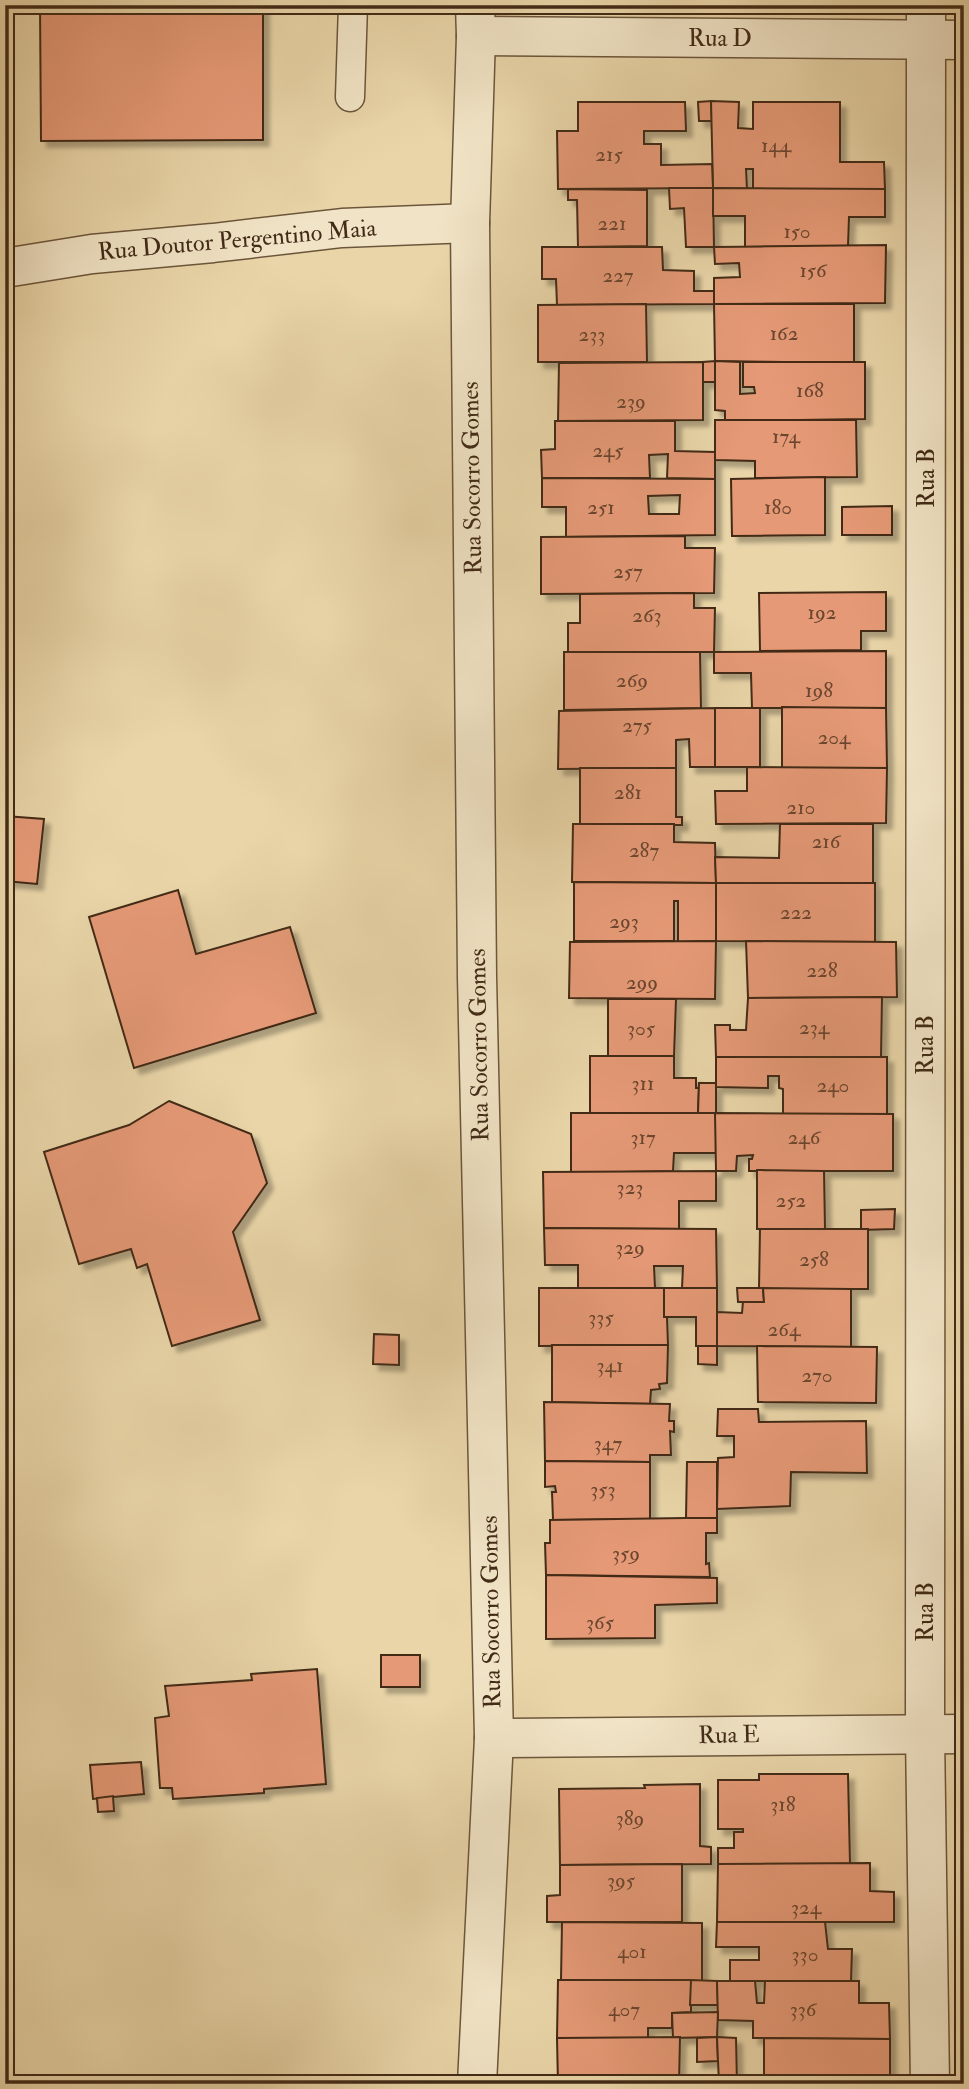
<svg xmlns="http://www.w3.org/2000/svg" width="969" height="2089" viewBox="0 0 969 2089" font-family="'IM FELL Double Pica',serif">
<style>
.building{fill:#e59976;stroke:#422b17;stroke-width:2;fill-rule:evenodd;filter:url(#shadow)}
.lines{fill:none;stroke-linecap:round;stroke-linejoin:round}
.service-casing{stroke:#6c563b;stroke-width:31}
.minor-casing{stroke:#6c563b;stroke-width:41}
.service{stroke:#f1e4c6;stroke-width:28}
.minor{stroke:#f1e4c6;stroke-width:38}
.labels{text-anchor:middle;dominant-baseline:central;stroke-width:7;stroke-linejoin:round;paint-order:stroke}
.number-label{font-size:21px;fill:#6b462f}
.street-label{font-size:24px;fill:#422b17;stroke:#f1e4c6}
</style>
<defs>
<filter id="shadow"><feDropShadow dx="6" dy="6" stdDeviation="2" flood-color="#0004"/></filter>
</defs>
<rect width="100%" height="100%" fill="#e9d5a8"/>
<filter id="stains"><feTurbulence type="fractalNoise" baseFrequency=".00286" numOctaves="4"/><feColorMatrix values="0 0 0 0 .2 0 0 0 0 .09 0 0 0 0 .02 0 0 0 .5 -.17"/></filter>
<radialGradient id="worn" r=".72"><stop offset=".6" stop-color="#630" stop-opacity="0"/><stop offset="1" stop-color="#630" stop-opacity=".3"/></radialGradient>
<!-- building -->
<g class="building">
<path d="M40,5H263V140L41,141Z"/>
<path d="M711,101L712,121H699L698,102Z"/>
<path d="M711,101L739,102L738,128L753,129V102H840V162H884L885,189H753V169H746L747,189L713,188Z"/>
<path d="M578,102H685L686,131H644V144H661V165L712,164L713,188L558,189L557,131H578Z"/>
<path d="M669,188H713L714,247H686L684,208L670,209Z"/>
<path d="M713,188L885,189V217H849L848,246L745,247V216H713Z"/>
<path d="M568,189L647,190V246L578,247L577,200H568Z"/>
<path d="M886,245L885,303L714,304V278L740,277L739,263L715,264L714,247Z"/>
<path d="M542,247H662L663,270L694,271V291H714V304L557,305L556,279H542Z"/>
<path d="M646,304L647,362H538V305Z"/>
<path d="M714,304H854V363L715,361Z"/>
<path d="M715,361V382H703V362Z"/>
<path d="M715,361L740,362V394L755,393L754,387H743V362H865V419L725,421V411L715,410Z"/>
<path d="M703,362V420L558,421L559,363Z"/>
<path d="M715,420H856L857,477L755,478V461L715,460Z"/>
<path d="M555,421H675V451L715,452V479L667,478L668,454L649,455L650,478H542L541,450L555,449Z"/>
<path d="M825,477V535L732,536L731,479Z"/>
<path d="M542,478L715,479V535L566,537V507H542ZM680,495L679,514H649L648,496Z"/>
<path d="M892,506V535H842V507Z"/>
<path d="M685,536V548H715L714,593L541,594V537Z"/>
<path d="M886,592V631H861V650L760,651L759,593Z"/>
<path d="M694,593V608H715L714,652H568V623H580V594Z"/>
<path d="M886,651V708H752L751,673H714V652Z"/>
<path d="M564,652H700L701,708L564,710Z"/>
<path d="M782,707L886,708L887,768H782Z"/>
<rect x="715" y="708" width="45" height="59"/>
<path d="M715,708V767H690L689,739L676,740V768L558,769L559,711Z"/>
<path d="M747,767L887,768L886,823L716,824L715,791H747Z"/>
<path d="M580,768H676V817H682V825H580Z"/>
<path d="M5,816L44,819L37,884L5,881Z"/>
<path d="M573,824H674V842L715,843L716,883L572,882Z"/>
<path d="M780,824H873V883H716L715,857L779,858Z"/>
<path d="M574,882L716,883V941L678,942V901H674V941H574Z"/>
<path d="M716,883H875V942L716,941Z"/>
<path d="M178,890L196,954L290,927L316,1013L134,1068L89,917Z"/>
<path d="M716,941L715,999L569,998L570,942Z"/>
<path d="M746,941L896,942L897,997L748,998Z"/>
<path d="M882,997L881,1057H716L715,1025H730V1030H746L748,998Z"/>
<path d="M608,999H676L674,1056H608Z"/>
<path d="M590,1056H674V1078H696V1088H699L698,1113L590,1114Z"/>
<path d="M716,1057H887V1114H783V1089L779,1088V1076H768V1088L716,1087Z"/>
<path d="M699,1083H716V1113H698Z"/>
<path d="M169,1101L251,1134L267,1183L233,1232L260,1320L172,1346L147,1264L137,1268L131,1249L79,1264L44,1152L129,1125Z"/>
<path d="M571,1113H716V1153H674L673,1171L571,1173Z"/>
<path d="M715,1113L893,1114V1171H749V1159H752L753,1155L737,1156L736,1171H716Z"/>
<path d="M757,1170L824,1171L825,1229H757Z"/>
<path d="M716,1171V1201H679V1229L544,1228L543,1172Z"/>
<path d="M895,1209L894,1229L861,1230V1210Z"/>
<path d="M544,1228L716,1229L717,1288H682L683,1266H654L655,1288H578V1265H545Z"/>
<path d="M760,1229H868V1289H759Z"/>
<path d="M539,1288H664V1317H667L668,1345L539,1346Z"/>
<path d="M664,1288H717V1346H696V1317H664Z"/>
<path d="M737,1288H763L764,1302H738Z"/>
<path d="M763,1288L851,1289V1347L717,1346V1312L742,1313L743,1302H764Z"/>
<path d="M374,1334L399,1335V1365L373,1364Z"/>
<path d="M552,1345H668L667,1383L659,1384L660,1389L651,1390L650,1404L552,1402Z"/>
<path d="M698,1346H717V1365L698,1364Z"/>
<path d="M757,1346L877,1347L876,1403L758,1402Z"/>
<path d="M544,1402L670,1404L669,1421H674V1432L670,1431L671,1455H650V1462L545,1461Z"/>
<path d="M718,1409H758L759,1422L866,1421L867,1473L791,1472L790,1506L717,1509L718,1458L734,1457V1436H717Z"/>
<path d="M545,1461L650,1462V1519L553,1520L552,1492H556L555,1486L545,1487Z"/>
<path d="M687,1462H717V1518H686Z"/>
<path d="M686,1518H717V1533H706V1564L709,1563L710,1577L546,1575L545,1543H550V1520Z"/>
<path d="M546,1575L717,1578V1603L655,1605V1638L546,1639Z"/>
<rect x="381" y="1655" width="39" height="32"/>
<path d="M317,1669L326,1784L264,1789V1793L173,1799L172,1788H160L155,1718L169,1716L165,1686L252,1680L251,1674Z"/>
<path d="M141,1762L144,1794L93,1799L90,1765Z"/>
<path d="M759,1774H848L850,1864H718V1848H734V1832H743V1829H718V1780H759Z"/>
<path d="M700,1784V1846L711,1847V1864L560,1865L559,1789L645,1788L644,1785Z"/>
<path d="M113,1796L114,1811L98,1812L97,1798Z"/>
<path d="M870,1863V1891L894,1892V1922H717L718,1864Z"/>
<path d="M682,1864V1922H547V1896L560,1895V1865Z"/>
<path d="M562,1922L702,1923V1981L561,1980Z"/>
<path d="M717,1922H825L828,1949H852L851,1981H730V1960H759V1947H716Z"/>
<path d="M558,1980H691V2012L672,2013V2028H648V2038H557Z"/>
<path d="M691,1980L717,1981L718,2005H690Z"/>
<path d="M717,1981H755L757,2003H764L765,1981H859V2003H889L890,2039L753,2038V2021L718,2020Z"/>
<path d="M718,2012L717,2037L673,2038L672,2013Z"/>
<path d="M680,2037L679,2084H558L557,2038Z"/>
<path d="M717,2037L718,2061L697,2062V2038Z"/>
<path d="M717,2037L736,2038L737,2084H719Z"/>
<path d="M764,2038L890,2039V2084H764Z"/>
</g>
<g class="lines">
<!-- service casing -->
<g class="service-casing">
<path id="service" d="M350,97L353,5"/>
</g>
<!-- minor casing -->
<g class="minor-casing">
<g id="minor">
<path d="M475,5L476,36L470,223L477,977L494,1738L477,2084"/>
<path d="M926,5L925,1733L930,2084"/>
<path d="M476,36L964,40"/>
<path d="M5,268L92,254L213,243L342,228L470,223"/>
<path d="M494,1738L964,1734"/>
</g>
</g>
<!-- service -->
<use href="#service" class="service"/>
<!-- minor -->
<use href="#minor" class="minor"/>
</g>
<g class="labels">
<!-- number labels -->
<g class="number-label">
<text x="776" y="145">144</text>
<text x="609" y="154">215</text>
<text x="612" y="223">221</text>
<text x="797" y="231">150</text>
<text x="813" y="270">156</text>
<text x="618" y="275">227</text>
<text x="784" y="333">162</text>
<text x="592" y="334">233</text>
<text x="810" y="390">168</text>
<text x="631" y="401">239</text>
<text x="786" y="436">174</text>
<text x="608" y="450">245</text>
<text x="601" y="507">251</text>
<text x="778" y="507">180</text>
<text x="628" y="571">257</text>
<text x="822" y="612">192</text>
<text x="647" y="615">263</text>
<text x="632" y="680">269</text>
<text x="819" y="690">198</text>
<text x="637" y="725">275</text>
<text x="834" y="737">204</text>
<text x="628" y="792">281</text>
<text x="801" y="807">210</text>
<text x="826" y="841">216</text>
<text x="644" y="850">287</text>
<text x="796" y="912">222</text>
<text x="624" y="921">293</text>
<text x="822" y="970">228</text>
<text x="642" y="982">299</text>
<text x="814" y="1027">234</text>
<text x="641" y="1028">305</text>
<text x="643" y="1083">311</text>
<text x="833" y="1085">240</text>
<text x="643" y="1137">317</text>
<text x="804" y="1137">246</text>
<text x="630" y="1187">323</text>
<text x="791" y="1200">252</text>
<text x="630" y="1247">329</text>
<text x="814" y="1259">258</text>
<text x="601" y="1317">335</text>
<text x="784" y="1329">264</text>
<text x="610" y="1365">341</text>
<text x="817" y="1375">270</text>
<text x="608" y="1443">347</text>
<text x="603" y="1489">353</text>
<text x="626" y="1553">359</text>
<text x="600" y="1622">365</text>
<text x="783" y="1804">318</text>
<text x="630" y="1818">389</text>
<text x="621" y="1880">395</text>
<text x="806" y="1907">324</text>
<text x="632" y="1951">401</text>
<text x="805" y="1954">330</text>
<text x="624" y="2009">407</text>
<text x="803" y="2009">336</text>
</g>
<!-- street labels -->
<g class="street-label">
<text x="720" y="38">Rua D</text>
<text transform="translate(237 240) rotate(-5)">Rua Doutor Pergentino Maia</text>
<text transform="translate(472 478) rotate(-91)">Rua Socorro Gomes</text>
<text transform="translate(926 478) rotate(-90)">Rua B</text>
<text transform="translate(479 1045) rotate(-91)">Rua Socorro Gomes</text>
<text transform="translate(925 1045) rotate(-90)">Rua B</text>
<text transform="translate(491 1612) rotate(-91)">Rua Socorro Gomes</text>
<text transform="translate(925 1612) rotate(-90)">Rua B</text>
<text transform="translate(729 1735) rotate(-1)">Rua E</text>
</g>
</g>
<!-- margin -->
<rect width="969" height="2089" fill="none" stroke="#e9d5a8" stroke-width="28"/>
<rect x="7" y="7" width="955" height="2075" fill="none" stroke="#422b17" stroke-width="3.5"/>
<rect x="14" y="14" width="941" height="2061" fill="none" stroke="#422b17" stroke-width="2"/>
<rect width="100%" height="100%" filter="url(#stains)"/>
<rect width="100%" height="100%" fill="url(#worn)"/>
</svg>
